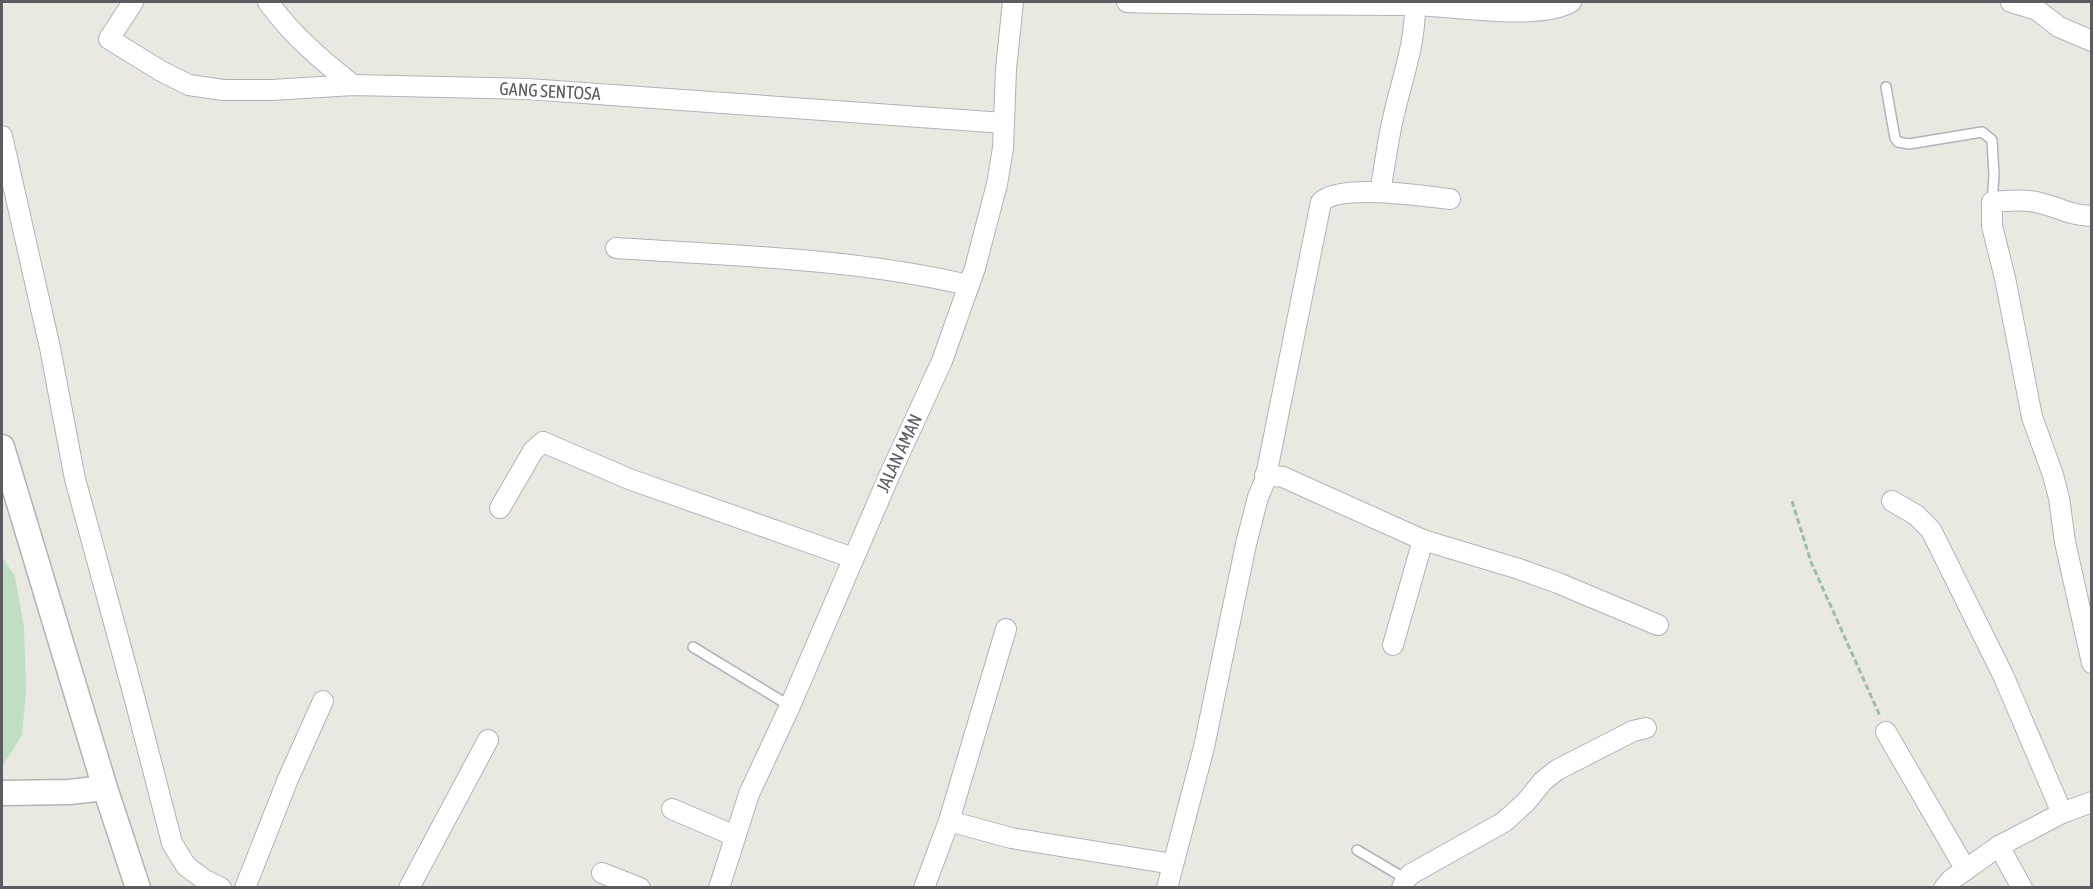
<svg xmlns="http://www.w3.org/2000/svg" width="2093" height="889" viewBox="0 0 2093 889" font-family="'Asap Condensed',sans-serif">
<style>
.green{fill:#c0dfc2}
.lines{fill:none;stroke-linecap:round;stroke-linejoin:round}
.service-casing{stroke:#b1b3b7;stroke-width:12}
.minor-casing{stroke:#b1b3b7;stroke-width:22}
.tertiary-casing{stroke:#b1b3b7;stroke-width:27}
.path{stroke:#9abfa7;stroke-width:3;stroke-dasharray:6 3;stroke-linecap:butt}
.service{stroke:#fff;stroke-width:9}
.minor{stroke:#fff;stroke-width:20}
.tertiary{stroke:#fff;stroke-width:24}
.labels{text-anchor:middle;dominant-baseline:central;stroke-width:6;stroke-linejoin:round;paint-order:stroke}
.street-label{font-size:18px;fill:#5a5c60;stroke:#fff}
</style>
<rect width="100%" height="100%" fill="#eae9e1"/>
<!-- green -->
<path class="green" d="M2,557L15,576L24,628L26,692L22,735L2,767Z"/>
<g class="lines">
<!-- service casing -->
<g class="service-casing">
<g id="service">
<path d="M1886,87L1895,138L1898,142L1909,144L1982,132L1992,140L1994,175L1992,202"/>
<path d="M693,647L790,706"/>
<path d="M1357,850L1406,879"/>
</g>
</g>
<!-- minor casing -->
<g class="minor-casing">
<g id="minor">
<path d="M133,2L109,39L161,71L189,85L223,90H272L353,85L528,89L1004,123"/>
<path d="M268,2C293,36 320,59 353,85"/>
<path d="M1127,2C1223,5 1318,4 1414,5C1453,6 1539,21 1571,2"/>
<path d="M2011,2L2037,10L2059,27L2092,41"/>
<path d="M2,136L50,348L75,479L134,696L172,843L186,866L205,880L221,888"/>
<path d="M1380,192C1385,165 1388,137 1395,110C1404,73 1416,40 1415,2"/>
<path d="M2092,216C2068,215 2061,208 2040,203C2025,199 2009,200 1992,202V226L2005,278L2032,417L2053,475L2059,498L2065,542L2092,663"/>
<path d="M616,248C734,256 853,258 968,285"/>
<path d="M1265,475L1283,477L1423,540L1519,569L1558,583L1658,625"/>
<path d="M1892,501L1916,515L1931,530L2003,675L2062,813"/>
<path d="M500,508L533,451L543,442L629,479L853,558"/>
<path d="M1393,645L1423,540"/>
<path d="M1886,732L1966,870"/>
<path d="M672,809L735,836"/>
<path d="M949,821L1011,838L1173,864"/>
<path d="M1999,846L2022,888"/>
<path d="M602,873L640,888"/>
<path d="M245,888L288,779L323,701"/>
<path d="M409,888L488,740"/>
<path d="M719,888L749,794L790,706L890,474L942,361L975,268L997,184L1003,148L1006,69L1013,2"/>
<path d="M924,888L949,821L1006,629"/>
<path d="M1167,888L1204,747L1246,544L1258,497L1265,481L1321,202C1340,183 1424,196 1450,199"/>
<path d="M1402,888L1406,879L1411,874L1504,822L1526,802L1543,781L1557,770L1633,731L1646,728"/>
<path d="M1944,888L1951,880L1999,846L2062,813L2092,802"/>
</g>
</g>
<!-- tertiary casing -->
<g class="tertiary-casing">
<g id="tertiary">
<path d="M2,447L105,788L138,888"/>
<path d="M2,793L69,792L105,788"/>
</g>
</g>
<!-- path -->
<path class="path" d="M1792,501L1811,562L1880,716"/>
<!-- service -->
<use href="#service" class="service"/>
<!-- minor -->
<use href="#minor" class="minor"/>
<!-- tertiary -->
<use href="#tertiary" class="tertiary"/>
</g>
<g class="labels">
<!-- street labels -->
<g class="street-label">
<text transform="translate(550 91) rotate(3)">GANG SENTOSA</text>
<text transform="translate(899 453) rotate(-65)">JALAN AMAN</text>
</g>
</g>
<!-- border -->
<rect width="2093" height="889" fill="none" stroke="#5a5c60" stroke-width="6"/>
</svg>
